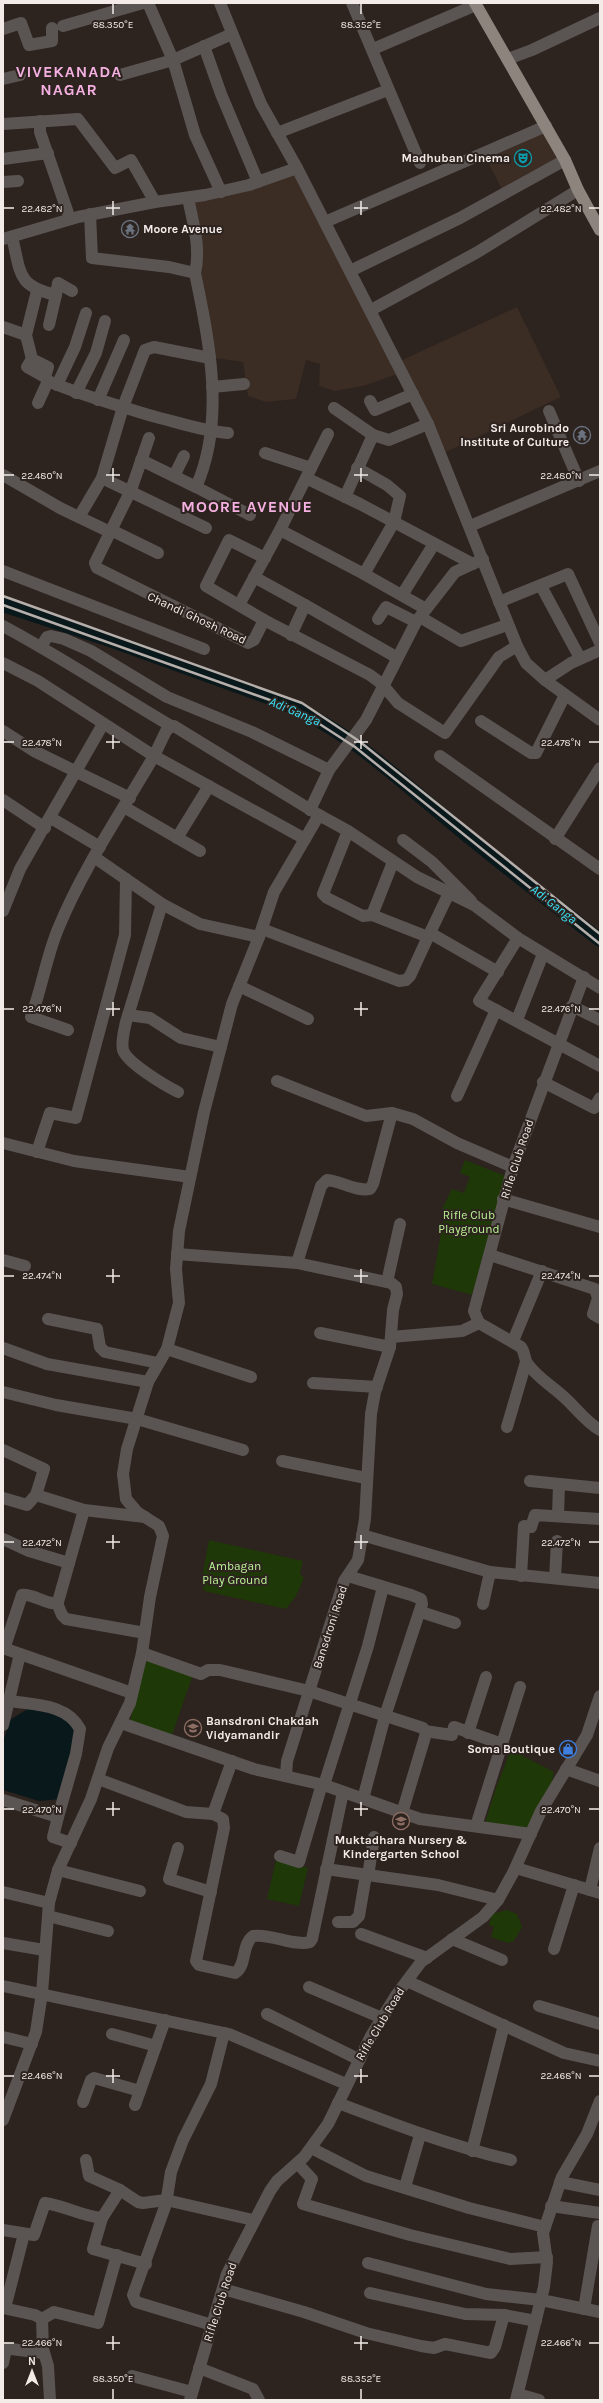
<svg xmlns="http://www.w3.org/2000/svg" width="603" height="2403" viewBox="0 0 603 2403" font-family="Karla,sans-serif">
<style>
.built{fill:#3b2c24}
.green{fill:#1f3808}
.water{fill:#09181a}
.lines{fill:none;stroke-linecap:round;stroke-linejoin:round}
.river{stroke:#09181a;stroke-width:14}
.minor{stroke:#5a5552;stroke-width:12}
.major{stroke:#8d847d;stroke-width:12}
.rail{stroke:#b6afab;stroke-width:2.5}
.ticks{fill:none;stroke:#f2ebe8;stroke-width:1.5}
.labels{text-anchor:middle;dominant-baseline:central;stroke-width:4;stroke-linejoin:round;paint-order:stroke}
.poi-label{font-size:12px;font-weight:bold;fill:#f2ebe8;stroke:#2d231f;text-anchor:end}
.street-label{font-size:12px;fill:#f2ebe8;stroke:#2d231f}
.park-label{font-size:12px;fill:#bbf396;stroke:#2d231f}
.water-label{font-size:13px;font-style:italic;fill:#3be4fb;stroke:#2d231f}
.district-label{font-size:16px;font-weight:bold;letter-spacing:1px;fill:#f4b0e0;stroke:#2d231f}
.ticks-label{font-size:10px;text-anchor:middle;fill:#f2ebe8;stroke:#2d231f;stroke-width:4;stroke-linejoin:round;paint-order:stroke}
</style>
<rect width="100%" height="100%" fill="#2d231f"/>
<!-- built -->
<g class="built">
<path d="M545,128L562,159L504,194L485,156Z"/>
<path d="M296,169L401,373L363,386L335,391L319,386L320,364L306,360L296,399L266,402L248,396L243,362L214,358L190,199Z"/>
<path d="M517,307L561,397L446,452L400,361Z"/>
</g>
<!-- green -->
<g class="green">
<path d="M465,1160L508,1177L472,1295L432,1284L445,1211L442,1209L452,1189L464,1193L470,1177L460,1173Z"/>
<path d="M209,1540L303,1561L300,1573L304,1578L296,1596L286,1609L204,1591L202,1577Z"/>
<path d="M147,1655L194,1672L172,1735L130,1721Z"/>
<path d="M511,1750L554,1772L552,1782L529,1830L485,1823L496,1788Z"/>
<path d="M276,1860L308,1868L299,1906L267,1899Z"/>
<path d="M507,1910L517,1914L522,1927L514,1941L507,1943L491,1937L494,1927L489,1925L492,1914Z"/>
</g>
<!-- water -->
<path class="water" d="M29,1708L62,1713L77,1725L61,1799L39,1801L3,1790V1742L10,1720Z"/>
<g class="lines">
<!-- river -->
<path class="river" d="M3,605L104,638L284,703C350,732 391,773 446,818C496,860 548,900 600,940"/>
<!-- minor -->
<g class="minor">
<path d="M148,3L173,60L195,135L221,192"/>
<path d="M220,3L261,104L297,168L428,424L517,646L526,663L545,680L600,720"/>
<path d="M352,3L420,163"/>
<path d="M63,26L143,3"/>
<path d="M3,29L21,23L29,45L52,41V28"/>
<path d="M204,46L221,94L258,182"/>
<path d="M373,49L476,5"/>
<path d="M508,59L532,50L600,18"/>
<path d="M120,75L173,60L232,34"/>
<path d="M3,79L20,75"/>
<path d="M40,121V132L70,219"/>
<path d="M3,124L78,119L115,168L131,160L155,202"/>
<path d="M277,133L388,90"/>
<path d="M3,159L48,153"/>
<path d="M3,182L18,181"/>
<path d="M188,198C193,223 201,248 195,273C209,341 226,420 196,487L250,515"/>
<path d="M90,214L92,258L169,267L195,273"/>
<path d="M325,222L546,126"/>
<path d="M12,237C21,272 16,286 56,295L58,283L72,291"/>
<path d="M3,239L78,217L155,202L205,195L249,185L297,168"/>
<path d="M350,271L460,218L565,160"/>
<path d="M37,291L26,335L32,359L48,367L45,377L48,381"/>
<path d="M371,310L476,253L578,190"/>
<path d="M49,325L56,295"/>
<path d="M3,327L26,335"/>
<path d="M32,359L27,367L45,377"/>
<path d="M57,385L75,347L86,313"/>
<path d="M212,387L244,384"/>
<path d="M76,393L96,353L105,321"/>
<path d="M98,400L124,340"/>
<path d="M370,401L375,410L413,394"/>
<path d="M38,403L48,381C83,396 119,406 156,417C180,423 203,431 228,433"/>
<path d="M334,408L373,435L389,440L428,424"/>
<path d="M549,411L579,481"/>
<path d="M149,438L131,490L95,563L97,568L248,643L254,640L264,620L370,675L382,684L398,703L445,733L499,657L517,646"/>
<path d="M265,453L311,468"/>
<path d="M141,460L196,487"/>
<path d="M3,475L60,508L110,532"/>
<path d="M174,476L184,456"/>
<path d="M102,478L206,528"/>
<path d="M306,478L360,504L473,564"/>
<path d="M345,497L373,435"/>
<path d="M79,517L102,478L123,407L145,350L154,347L210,358"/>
<path d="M470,526L600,471"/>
<path d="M111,530L158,553"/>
<path d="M280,530L364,574L394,522L400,496L387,485L357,468"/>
<path d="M3,571L204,649"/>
<path d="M364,574L426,609"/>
<path d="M254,577L305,605"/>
<path d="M541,586L580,658"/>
<path d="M402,595L434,544"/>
<path d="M499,602L568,574L600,643"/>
<path d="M239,605L281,528L328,434"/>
<path d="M420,617L461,641L507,625"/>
<path d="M378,619L386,607L416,622"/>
<path d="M264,620L206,586L229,540L265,558"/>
<path d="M3,626C61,657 115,693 171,726"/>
<path d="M291,635L305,605L396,657"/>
<path d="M41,647L47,637L51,636L64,639L91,651L167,697L252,732L329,770"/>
<path d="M3,663L38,681L154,756L166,731L171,726H174L319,815"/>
<path d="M545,680L571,663L600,650"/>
<path d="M481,721L531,753H536L565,695"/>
<path d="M3,731L34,751L130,798"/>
<path d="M440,756L600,869"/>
<path d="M3,800L45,828"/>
<path d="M124,807L200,851"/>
<path d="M310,810L329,770L366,720L416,622L455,572L483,559"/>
<path d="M51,818L100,847"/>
<path d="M348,831L323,894L327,898L363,916L372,915"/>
<path d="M177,838L209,786"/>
<path d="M555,839L600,768"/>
<path d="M403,840L432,862L471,901"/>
<path d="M94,857L162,904L126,1022C124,1031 121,1041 123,1050C127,1063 166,1086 178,1092"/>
<path d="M393,862L372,915L428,937L449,893"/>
<path d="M162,904L200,924L259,937"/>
<path d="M3,911L20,869L103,724"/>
<path d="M262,929L399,981L406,980L410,976L428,937"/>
<path d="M430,933L498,972"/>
<path d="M518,938L479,1001L600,1066"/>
<path d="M584,977L513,1167L474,1311L479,1323L521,1347C525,1352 524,1358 527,1363C537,1378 554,1387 566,1399C577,1409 587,1423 600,1430"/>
<path d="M239,986L308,1019"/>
<path d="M572,1006L600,1020"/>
<path d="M128,1015L150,1018L181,1038L221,1047"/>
<path d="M517,1020L543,954"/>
<path d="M68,1030L31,1017C42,988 46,958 58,929C83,868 121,813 154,756L305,839"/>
<path d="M277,1081L366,1116L392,1113L413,1119L457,1143L513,1167"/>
<path d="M543,1082L594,1108L600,1098"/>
<path d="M457,1096L496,1010"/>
<path d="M3,1143L74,1161L190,1177"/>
<path d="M37,1152L50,1113L76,1118L125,935L126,879"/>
<path d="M503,1199L600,1227"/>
<path d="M177,1254L297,1263L391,1283L396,1287L397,1294L393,1310L390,1347L375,1392L371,1414L365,1519L358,1560L344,1581L287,1761L286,1776"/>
<path d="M490,1255L595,1289L598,1298L593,1314L600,1318"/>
<path d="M3,1260L25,1266"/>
<path d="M297,1263L321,1186L327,1180C341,1181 356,1192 370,1189L373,1184L392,1113"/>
<path d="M387,1282L400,1224"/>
<path d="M48,1319L97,1329L100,1347L105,1352L158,1363"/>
<path d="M320,1333L390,1347"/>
<path d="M391,1337L462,1331L479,1323"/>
<path d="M513,1341L542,1271"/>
<path d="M3,1348L47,1364L148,1382"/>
<path d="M167,1349L251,1377"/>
<path d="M313,1383L377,1387"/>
<path d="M3,1392L56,1405L137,1419L243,1450"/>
<path d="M507,1427L526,1362"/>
<path d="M3,1450L44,1469L36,1495L84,1510L145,1517"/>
<path d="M282,1461L366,1478"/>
<path d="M530,1481L600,1488"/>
<path d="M3,1498L27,1505L36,1495"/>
<path d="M558,1516L559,1484"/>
<path d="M362,1535L490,1572"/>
<path d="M3,1539L29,1551L69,1563"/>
<path d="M348,1576L411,1595L421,1599L422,1604L385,1716L363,1799"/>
<path d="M521,1576L524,1526L531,1527L535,1515L600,1519"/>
<path d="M555,1578L557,1541"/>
<path d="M57,1603L62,1615L66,1619L145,1633"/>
<path d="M483,1604L490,1572L600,1583"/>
<path d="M421,1612L455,1623"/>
<path d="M3,1648L132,1693"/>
<path d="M4,1649L22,1595C33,1593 49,1607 58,1602L84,1510"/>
<path d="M142,1653L201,1674L208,1670H220L309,1691L423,1728L426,1733L424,1740L402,1813"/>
<path d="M121,1723L254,1769L324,1785L420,1819L531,1834"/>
<path d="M3,1725L20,1654"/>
<path d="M425,1731L452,1735L454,1727L502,1744"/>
<path d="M468,1733L486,1677"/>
<path d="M566,1769L600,1781"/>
<path d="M98,1779L186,1812L213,1814L232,1761"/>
<path d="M324,1785L368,1646L383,1587"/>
<path d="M3,1800L58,1817L76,1754L80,1729C67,1704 35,1705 10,1701"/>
<path d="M213,1814L223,1819L224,1828L196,1961L199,1965L235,1973C247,1966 241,1945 253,1936C271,1933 294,1947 310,1942L312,1939L343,1792"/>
<path d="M58,1817L53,1837L71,1843"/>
<path d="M476,1826L520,1687"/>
<path d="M178,1848L169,1879L211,1892"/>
<path d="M280,1856L299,1862L322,1784"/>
<path d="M516,1868L600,1893"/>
<path d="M326,1869L438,1885L498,1900"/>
<path d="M58,1870L140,1891"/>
<path d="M368,1876L374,1837"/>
<path d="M590,1890L600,1848"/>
<path d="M3,1892L49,1903"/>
<path d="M48,1916L108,1931"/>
<path d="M338,1922H353L359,1916L366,1875"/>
<path d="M361,1934L427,1958"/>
<path d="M452,1939L502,1960"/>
<path d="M3,1943L44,1950"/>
<path d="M554,1949L574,1885"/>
<path d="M407,1981L564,2053L600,2061"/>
<path d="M3,1986L229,2034L346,2084"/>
<path d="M309,1987L382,2018"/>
<path d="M539,2006L600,2024"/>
<path d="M267,2014L358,2059"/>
<path d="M112,2034L156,2046"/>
<path d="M3,2037L32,2044"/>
<path d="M83,2102L91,2080L94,2078L140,2091"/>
<path d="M338,2103C396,2125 451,2146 511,2160"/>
<path d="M135,2105L165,2020"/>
<path d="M3,2120L36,2032L42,1993L49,1903L58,1870L91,1799L108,1748L130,1703L142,1653L150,1597L163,1536L159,1526L137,1512L126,1499L123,1474L127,1449L148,1382L167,1349L179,1303L176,1269L179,1231L204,1112L232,1004L259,937L274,892L319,815L348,831L417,877L474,905L518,938L600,988"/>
<path d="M311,2148L366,2176L469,2208L545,2227"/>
<path d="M472,2151L504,2025"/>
<path d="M86,2160L89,2176L120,2190L138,2202L143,2203L166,2200L253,2220"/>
<path d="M298,2164L312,2179L303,2204L410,2235L510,2259L547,2257"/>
<path d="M560,2182L600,2190"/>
<path d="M405,2187L420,2135"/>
<path d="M551,2206L600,2213"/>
<path d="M102,2218L93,2249L146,2264"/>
<path d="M3,2230L34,2235L45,2203C66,2206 81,2216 102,2218L120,2190"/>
<path d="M368,2263L486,2294L541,2300L600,2312"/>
<path d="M223,2289L304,2312L366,2333L421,2346L434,2348L445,2344L491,2353L495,2347L504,2315"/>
<path d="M370,2293L465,2314L504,2315L536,2321"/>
<path d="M3,2308L35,2315L42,2319L43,2349L48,2366L50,2400"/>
<path d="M5,2308L24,2234"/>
<path d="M584,2309L598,2226H600"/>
<path d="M42,2319L54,2312L98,2323L117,2255"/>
<path d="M212,2325L136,2302L133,2295L166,2204L171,2172L183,2140L211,2084L224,2033"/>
<path d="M3,2348L43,2353"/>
<path d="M3,2363L6,2349"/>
<path d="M199,2368L253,2389L259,2400"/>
<path d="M132,2376L192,2392"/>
<path d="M518,2394L539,2400"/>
<path d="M190,2400L227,2274L270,2191L277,2181L304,2157L328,2124L371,2036L397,1994L421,1962L483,1917L498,1900L513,1873L541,1811L587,1735L600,1696"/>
<path d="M516,2400L544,2287L547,2262L543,2233L562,2177L587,2134L600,2101"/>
</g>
<!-- major -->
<path class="major" d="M475,3L565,160L578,190L600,230"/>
<!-- rail -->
<g class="rail">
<path d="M3,596L302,703L359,741L600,934"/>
<path d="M3,605L298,710L355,747L600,944"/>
</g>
</g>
<!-- ticks -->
<path class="ticks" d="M113,4V14M361,4V14M113,201V215M361,201V215M4,208H14M106,208H120M354,208H368M589,208H599M113,468V482M361,468V482M4,475H14M106,475H120M354,475H368M589,475H599M113,735V749M361,735V749M4,742H14M106,742H120M354,742H368M589,742H599M113,1002V1016M361,1002V1016M4,1009H14M106,1009H120M354,1009H368M589,1009H599M113,1269V1283M361,1269V1283M4,1276H14M106,1276H120M354,1276H368M589,1276H599M113,1535V1549M361,1535V1549M4,1542H14M106,1542H120M354,1542H368M589,1542H599M113,1802V1816M361,1802V1816M4,1809H14M106,1809H120M354,1809H368M589,1809H599M113,2069V2083M361,2069V2083M4,2076H14M106,2076H120M354,2076H368M589,2076H599M113,2336V2350M361,2336V2350M4,2343H14M106,2343H120M354,2343H368M589,2343H599M113,2389V2399M361,2389V2399"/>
<!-- icons -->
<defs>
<g id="theatre-ring" transform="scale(0.9)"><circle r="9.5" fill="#2d231f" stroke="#0f9aa8" stroke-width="1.5"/><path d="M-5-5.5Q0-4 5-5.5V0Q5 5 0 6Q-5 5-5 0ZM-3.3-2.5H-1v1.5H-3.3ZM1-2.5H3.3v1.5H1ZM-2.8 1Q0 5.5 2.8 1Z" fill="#0f9aa8"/></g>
<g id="temple-ring" transform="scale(0.9)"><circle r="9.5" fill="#2d231f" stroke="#6b7280" stroke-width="1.5"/><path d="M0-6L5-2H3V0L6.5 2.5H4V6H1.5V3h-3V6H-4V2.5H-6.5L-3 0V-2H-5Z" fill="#6b7280"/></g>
<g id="school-ring" transform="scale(0.9)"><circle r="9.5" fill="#2d231f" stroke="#8d6e63" stroke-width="1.5"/><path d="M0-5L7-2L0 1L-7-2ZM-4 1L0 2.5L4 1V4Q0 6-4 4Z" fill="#8d6e63"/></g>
<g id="shop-ring" transform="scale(0.9)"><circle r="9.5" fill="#2d231f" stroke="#3f7fe0" stroke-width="1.5"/><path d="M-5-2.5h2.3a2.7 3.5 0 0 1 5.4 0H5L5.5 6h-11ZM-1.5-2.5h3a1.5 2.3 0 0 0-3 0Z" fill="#3f7fe0"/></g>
</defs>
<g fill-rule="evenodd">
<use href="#theatre-ring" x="523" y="158"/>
<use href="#temple-ring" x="130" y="229"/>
<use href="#temple-ring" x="582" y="435"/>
<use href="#school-ring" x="193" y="1728"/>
<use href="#shop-ring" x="568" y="1749"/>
<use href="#school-ring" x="401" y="1821"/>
</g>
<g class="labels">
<!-- poi labels -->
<g class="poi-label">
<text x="510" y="158">Madhuban Cinema</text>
<text x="143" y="229" text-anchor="start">Moore Avenue</text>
<text x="569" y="428">Sri Aurobindo<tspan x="569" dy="14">Institute of Culture</tspan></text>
<text x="206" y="1721" text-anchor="start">Bansdroni Chakdah<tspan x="206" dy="14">Vidyamandir</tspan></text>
<text x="555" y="1749">Soma Boutique</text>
<text x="401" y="1840" text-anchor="middle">Muktadhara Nursery &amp;<tspan x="401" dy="14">Kindergarten School</tspan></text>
</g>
<!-- street labels -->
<g class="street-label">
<text transform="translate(197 618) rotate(25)">Chandi Ghosh Road</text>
<text transform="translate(517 1159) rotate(-72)">Rifle Club Road</text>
<text transform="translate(330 1627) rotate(-72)">Bansdroni Road</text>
<text transform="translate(380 2024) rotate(-59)">Rifle Club Road</text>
<text transform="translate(220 2302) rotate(-72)">Rifle Club Road</text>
</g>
<!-- park labels -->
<g class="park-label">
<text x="469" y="1215">Rifle Club<tspan x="469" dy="14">Playground</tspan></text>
<text x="235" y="1566">Ambagan<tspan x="235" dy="14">Play Ground</tspan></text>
</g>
<!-- water labels -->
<g class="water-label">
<text transform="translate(295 711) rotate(23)">Adi Ganga</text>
<text transform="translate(554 904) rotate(38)">Adi Ganga</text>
</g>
<!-- district labels -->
<g class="district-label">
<text x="69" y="71">VIVEKANADA<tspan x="69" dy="18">NAGAR</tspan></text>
<text x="247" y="506">MOORE AVENUE</text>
</g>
</g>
<g class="ticks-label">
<text x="113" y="28">88.350°E</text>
<text x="361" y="28">88.352°E</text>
<text x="42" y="212">22.482°N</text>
<text x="561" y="212">22.482°N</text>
<text x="42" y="479">22.480°N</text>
<text x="561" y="479">22.480°N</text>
<text x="42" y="746">22.478°N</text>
<text x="561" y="746">22.478°N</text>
<text x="42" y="1012">22.476°N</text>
<text x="561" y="1012">22.476°N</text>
<text x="42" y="1279">22.474°N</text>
<text x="561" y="1279">22.474°N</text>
<text x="42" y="1546">22.472°N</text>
<text x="561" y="1546">22.472°N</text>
<text x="42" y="1813">22.470°N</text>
<text x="561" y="1813">22.470°N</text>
<text x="42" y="2079">22.468°N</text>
<text x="561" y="2079">22.468°N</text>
<text x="42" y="2346">22.466°N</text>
<text x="561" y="2346">22.466°N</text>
<text x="113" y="2382">88.350°E</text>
<text x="361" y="2382">88.352°E</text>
</g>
<!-- border -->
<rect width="603" height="2403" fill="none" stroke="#f2ebe8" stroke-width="8"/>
<!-- north arrow -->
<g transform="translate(32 2371)" stroke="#2d231f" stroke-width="3" paint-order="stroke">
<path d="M0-3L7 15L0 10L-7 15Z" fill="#f2ebe8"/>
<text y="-6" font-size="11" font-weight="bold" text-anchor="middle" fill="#f2ebe8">N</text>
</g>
</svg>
